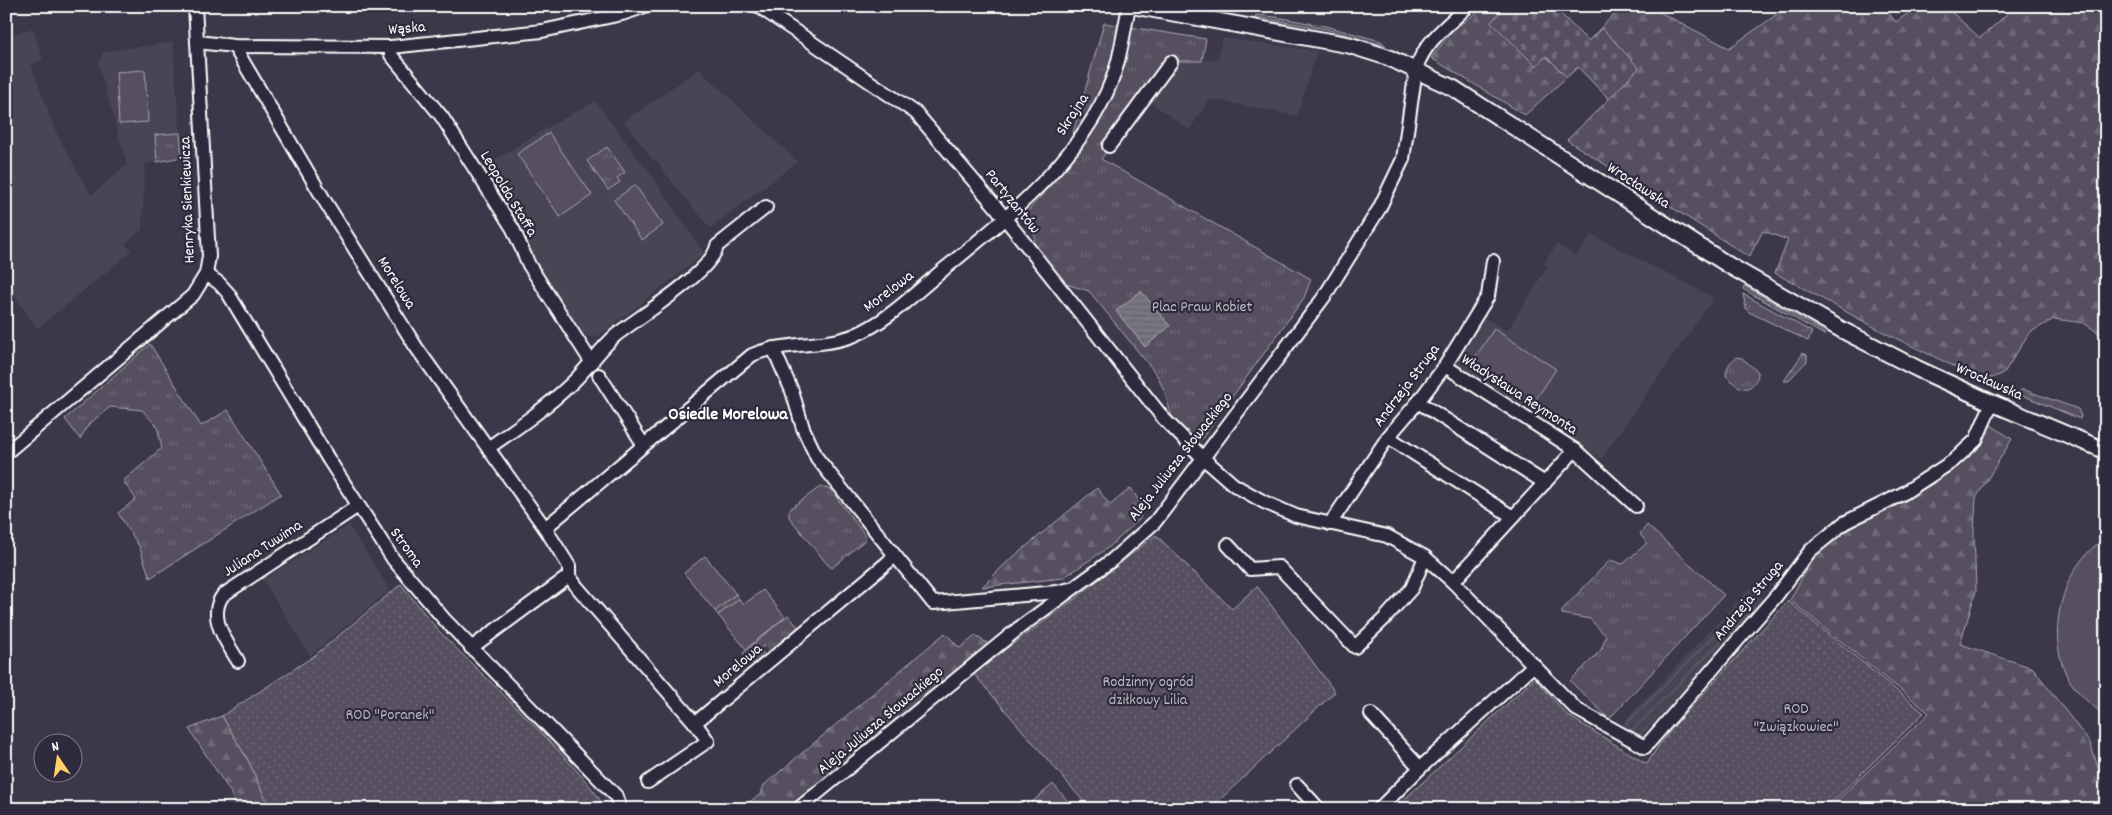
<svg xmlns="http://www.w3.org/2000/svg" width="2112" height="815" viewBox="0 0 2112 815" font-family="Dekko,sans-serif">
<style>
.built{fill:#494455}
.industrial{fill:url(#industrial-furrows)}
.grass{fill:url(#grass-tufts);stroke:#aaa8b0}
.forest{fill:url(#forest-firs);stroke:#aaa8b0}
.cemetery{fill:url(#cemetery-stones);stroke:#aaa8b0}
.garden{fill:url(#garden-dots);stroke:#aaa8b0}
.pitch{fill:#555060;stroke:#aaa8b0}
.water{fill:url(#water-rules);stroke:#afadb4}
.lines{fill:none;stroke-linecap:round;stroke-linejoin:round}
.minor-casing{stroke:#fff;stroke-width:16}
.major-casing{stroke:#fff;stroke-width:19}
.minor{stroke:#2f2a3d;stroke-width:12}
.major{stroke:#2f2a3d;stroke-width:15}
.labels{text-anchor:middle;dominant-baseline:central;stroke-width:4.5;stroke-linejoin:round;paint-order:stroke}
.street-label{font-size:16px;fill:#fff;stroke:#2f2a3d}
.park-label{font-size:16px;fill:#bbb9bf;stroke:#2f2a3d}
.neighbourhood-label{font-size:18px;font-weight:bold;fill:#fff;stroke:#2f2a3d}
</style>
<defs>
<pattern id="industrial-furrows" width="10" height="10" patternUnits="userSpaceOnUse" patternTransform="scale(1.25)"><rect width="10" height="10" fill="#494455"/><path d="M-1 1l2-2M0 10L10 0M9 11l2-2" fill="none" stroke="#64606e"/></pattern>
<pattern id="grass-tufts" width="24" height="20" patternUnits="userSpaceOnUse" patternTransform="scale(1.25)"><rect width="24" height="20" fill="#555060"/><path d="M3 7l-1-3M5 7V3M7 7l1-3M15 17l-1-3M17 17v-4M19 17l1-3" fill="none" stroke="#6e6a78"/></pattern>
<pattern id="forest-firs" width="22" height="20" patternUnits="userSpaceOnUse" patternTransform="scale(1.25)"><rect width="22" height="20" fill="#555060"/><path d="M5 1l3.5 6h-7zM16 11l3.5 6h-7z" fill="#6e6a78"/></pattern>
<pattern id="cemetery-stones" width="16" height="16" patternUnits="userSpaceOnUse" patternTransform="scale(1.25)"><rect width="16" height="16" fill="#555060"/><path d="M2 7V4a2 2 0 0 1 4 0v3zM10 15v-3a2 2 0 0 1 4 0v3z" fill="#6e6a78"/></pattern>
<pattern id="garden-dots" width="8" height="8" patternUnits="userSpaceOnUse" patternTransform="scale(1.25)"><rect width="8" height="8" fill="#555060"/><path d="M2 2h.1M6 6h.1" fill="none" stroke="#6e6a78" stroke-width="1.8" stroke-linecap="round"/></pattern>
<pattern id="water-rules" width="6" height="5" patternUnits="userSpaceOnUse" patternTransform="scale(1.25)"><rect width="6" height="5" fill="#797682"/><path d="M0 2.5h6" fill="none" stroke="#626167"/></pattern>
</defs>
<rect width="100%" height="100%" fill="#3c3749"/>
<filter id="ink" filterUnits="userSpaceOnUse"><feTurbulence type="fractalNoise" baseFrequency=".02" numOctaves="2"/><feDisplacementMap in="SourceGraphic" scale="10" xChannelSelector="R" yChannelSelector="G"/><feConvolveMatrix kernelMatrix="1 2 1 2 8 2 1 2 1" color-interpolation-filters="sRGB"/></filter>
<g filter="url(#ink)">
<!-- built -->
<g class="built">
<path d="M6,18L9,35L33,28L43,60L31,65L56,132L91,195L127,165L98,63L103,52L173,42L182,157L145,164L142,230L125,244L132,251L37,329L6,284Z"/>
<path d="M1222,38L1317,51L1297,116L1210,99L1189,130L1146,99L1174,61L1218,60Z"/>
<path d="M699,69L798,162L710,228L663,171L658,162L652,159L624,121Z"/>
<path d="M595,101L650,173L705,254L596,338L585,336L539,269L523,231L481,168L545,129Z"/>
<path d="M1591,234L1714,298L1601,459L1452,363L1481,316L1507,331L1547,267L1543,264L1557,244L1576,256Z"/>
<path d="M349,525L390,590L310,656L263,580Z"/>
</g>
<!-- industrial -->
<path class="industrial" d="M1750,588L1767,602L1638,738L1623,723Z"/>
<!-- grass -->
<g class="grass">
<path d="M1256,15L1276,17L1325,26L1381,41L1386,46L1326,29L1255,17Z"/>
<path d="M1104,23L1206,39L1202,61H1174L1101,159L1311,279L1304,298L1201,440L1194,439L1187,434L1172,417L1165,393L1157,375L1089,291L1056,281L1033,248L1035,236L1026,225L1027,212L1082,149L1073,133Z"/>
<path d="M180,133L182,157L157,162L155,135Z"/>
<path d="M607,147L625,172L617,178L620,182L608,190L587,161Z"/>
<path d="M1744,286L1822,331L1826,336L1743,289Z"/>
<path d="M1743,294L1812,332L1808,341L1749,312L1746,309Z"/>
<path d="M150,344L201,426L228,410L281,494L150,578L139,546L118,513L136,499L123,481L162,448L157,426L142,410L110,407L89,424L80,439L65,419Z"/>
<path d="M1803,353L1807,355V361L1788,381H1784Z"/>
<path d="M1737,357L1742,358L1758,372C1758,377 1757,379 1754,383C1746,395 1734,384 1726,376C1726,368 1730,361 1737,357Z"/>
<path d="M2021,390H2025L2078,409L2081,416L2080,419L2017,393Z"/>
<path d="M820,487L830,489L865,535V540L832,568L827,564L789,517V511L791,508Z"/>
<path d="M1647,525L1724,595L1609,719L1570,681L1601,650L1606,636L1590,619L1562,614V610L1610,560L1623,564L1647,543L1640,534Z"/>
<path d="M736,594L739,599L718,615L715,611Z"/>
<path d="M788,615L798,627L770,651L765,645L760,649L764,655L753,664L743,653Z"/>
<path d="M1053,784L1075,809H1024Z"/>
</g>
<!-- forest -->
<g class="forest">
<path d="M1486,6H1552L1588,41L1622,6H1648L1729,48L1789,6H1883L1896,22L1918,6H1945L1980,38L2016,6H2106V338L2084,323L2054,319L2029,333L2004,373L1992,378L1976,377L1885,333L1775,273L1788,240L1763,231L1749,257L1567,140L1609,99L1578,67L1525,115L1431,58L1453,30Z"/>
<path d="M1991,425L2012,439L1976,498L1974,532L1976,591L1960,644L2033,668L2090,743L2106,792V809H1828L1929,713L1790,600L1812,559L1852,525L1935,483L1973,453Z"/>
<path d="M1097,488L1110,505L1131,488L1142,506L1140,519L1109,547L1063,578L982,587L1006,563Z"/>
<path d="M945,633L960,648L975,636L991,645L789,809H739L761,794L764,785Z"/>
<path d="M222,716L249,762L270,809H235L231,793L189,729Z"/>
</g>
<!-- cemetery -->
<path class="cemetery" d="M1506,6H1553L1588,41L1602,28L1639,68L1609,99L1578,67L1567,77L1546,56L1536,66L1491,22Z"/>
<!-- garden -->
<g class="garden">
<path d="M1156,535L1232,609L1257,586L1335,692L1210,809H1090L973,673L1072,601Z"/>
<path d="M401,584C413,599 426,616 439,631C464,658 601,785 604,809H270L249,762L222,716L314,656Z"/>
<path d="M1788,601L1924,713L1825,809H1394L1535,678L1567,715L1647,764L1659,745L1675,725Z"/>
</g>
<!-- pitch -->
<g class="pitch">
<path d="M145,70L148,122L119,124L116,72Z"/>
<path d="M549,133L592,195L560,217L517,154Z"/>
<path d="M635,185L663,225L642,240L614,200Z"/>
<path d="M1494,329L1556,369L1533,404L1471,364Z"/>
<path d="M2106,538V716C2094,707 2081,697 2072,684C2042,641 2061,564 2106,538Z"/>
<path d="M705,556L736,594L715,611L684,573Z"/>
<path d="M763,590L785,617L746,649L718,615L739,599L744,604Z"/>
</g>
<!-- water -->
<path class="water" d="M1141,291L1170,326L1145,347L1116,311Z"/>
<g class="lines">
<!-- minor casing -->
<g class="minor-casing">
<g id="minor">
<path d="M758,6L916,113L996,207L1164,419L1203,458L1234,485L1264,502L1296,516L1387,536L1425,557L1453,582L1576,709L1645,747L1777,595L1810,551L1844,523L1904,493L1953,461L1976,440L1992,403"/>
<path d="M197,42L234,46L391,47L542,31L622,14L646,6"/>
<path d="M234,46L326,203L416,347L545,528"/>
<path d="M391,47V55L442,117L513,229L529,265L592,363"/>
<path d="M1109,146L1171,62"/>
<path d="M206,274L219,283L228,293L329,460L393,559L444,619L616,796L620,809"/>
<path d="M773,348L792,391L803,428L817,458L933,603L1057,592L1070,589"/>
<path d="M1445,366L1575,450L1636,506"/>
<path d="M599,375L643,444"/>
<path d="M1418,402L1545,483"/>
<path d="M1388,437L1513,517"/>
<path d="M488,448C517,428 546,408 572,383C587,369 601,348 616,335C640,316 712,272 717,246L766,207"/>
<path d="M6,453L193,295L206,274L209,256L195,6"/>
<path d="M1330,524L1388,437L1418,402L1445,366L1488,296L1493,261"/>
<path d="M1228,545L1250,569L1279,567L1355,647L1384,619L1412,588L1425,557"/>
<path d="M569,576L577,587L695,723L708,741L648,782"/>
<path d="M1453,582L1575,450"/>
<path d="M471,648L569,576V566L545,528L752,355C785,341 822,348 855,335C888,321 916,292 943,270C1009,216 1092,151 1117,65C1122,46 1125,26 1129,6"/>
<path d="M238,661C226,641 207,617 223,595L358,506"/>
<path d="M1371,714L1420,768L1379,809"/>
<path d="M695,723L894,557"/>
<path d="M1420,768L1534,665"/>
<path d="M1297,785L1319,809"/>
<path d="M798,809L1019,628L1112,560L1155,522L1324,297L1379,209L1403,159L1416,69C1424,42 1448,25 1468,6"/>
</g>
</g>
<!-- major casing -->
<g class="major-casing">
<path id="major" d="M1135,6L1349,45L1387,57L1453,88L1730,266L1842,330L1918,369L1992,403L2106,451"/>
</g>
<!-- minor -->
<use href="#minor" class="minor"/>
<!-- major -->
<use href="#major" class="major"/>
</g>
</g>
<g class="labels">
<!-- street labels -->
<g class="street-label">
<text transform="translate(407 29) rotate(-5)">Wąska</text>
<text transform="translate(1073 115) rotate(-57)">Skrajna</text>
<text transform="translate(1638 186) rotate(33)">Wrocławska</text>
<text transform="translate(508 194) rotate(59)">Leopolda Staffa</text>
<text transform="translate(188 200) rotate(-92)">Henryka Sienkiewicza</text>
<text transform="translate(1012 202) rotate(51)">Partyzantów</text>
<text transform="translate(396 283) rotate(58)">Morelowa</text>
<text transform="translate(889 292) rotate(-37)">Morelowa</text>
<text transform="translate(1989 382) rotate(24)">Wrocławska</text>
<text transform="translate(1407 386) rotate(-53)">Andrzeja Struga</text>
<text transform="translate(1519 395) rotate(33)">Władysława Reymonta</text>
<text transform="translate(1181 457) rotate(-52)">Aleja Juliusza Słowackiego</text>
<text transform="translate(406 548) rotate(54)">Stroma</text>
<text transform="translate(263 549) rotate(-33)">Juliana Tuwima</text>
<text transform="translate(1749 601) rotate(-50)">Andrzeja Struga</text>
<text transform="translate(738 666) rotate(-40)">Morelowa</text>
<text transform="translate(881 721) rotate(-40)">Aleja Juliusza Słowackiego</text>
</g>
<!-- park labels -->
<g class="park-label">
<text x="1202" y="307">Plac Praw Kobiet</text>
<text x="1148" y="682">Rodzinny ogród<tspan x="1148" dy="18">dziłkowy Lilia</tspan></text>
<text x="1796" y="709">ROD<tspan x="1796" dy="18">"Związkowiec"</tspan></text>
<text x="390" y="715">ROD "Poranek"</text>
</g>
<!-- neighbourhood labels -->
<g class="neighbourhood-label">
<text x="728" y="415">Osiedle Morelowa</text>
</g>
</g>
<!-- margin -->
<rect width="2112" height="815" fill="none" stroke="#2f2a3d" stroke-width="25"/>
<rect x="12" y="12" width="2087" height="790" fill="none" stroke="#fff" stroke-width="2" filter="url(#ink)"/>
<!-- north arrow -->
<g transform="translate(58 758) rotate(347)"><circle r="24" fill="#2f2a3d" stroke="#827f8b"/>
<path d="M0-4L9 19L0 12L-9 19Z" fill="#ffd166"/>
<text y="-8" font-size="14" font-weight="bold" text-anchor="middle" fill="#ffffff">N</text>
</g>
</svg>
